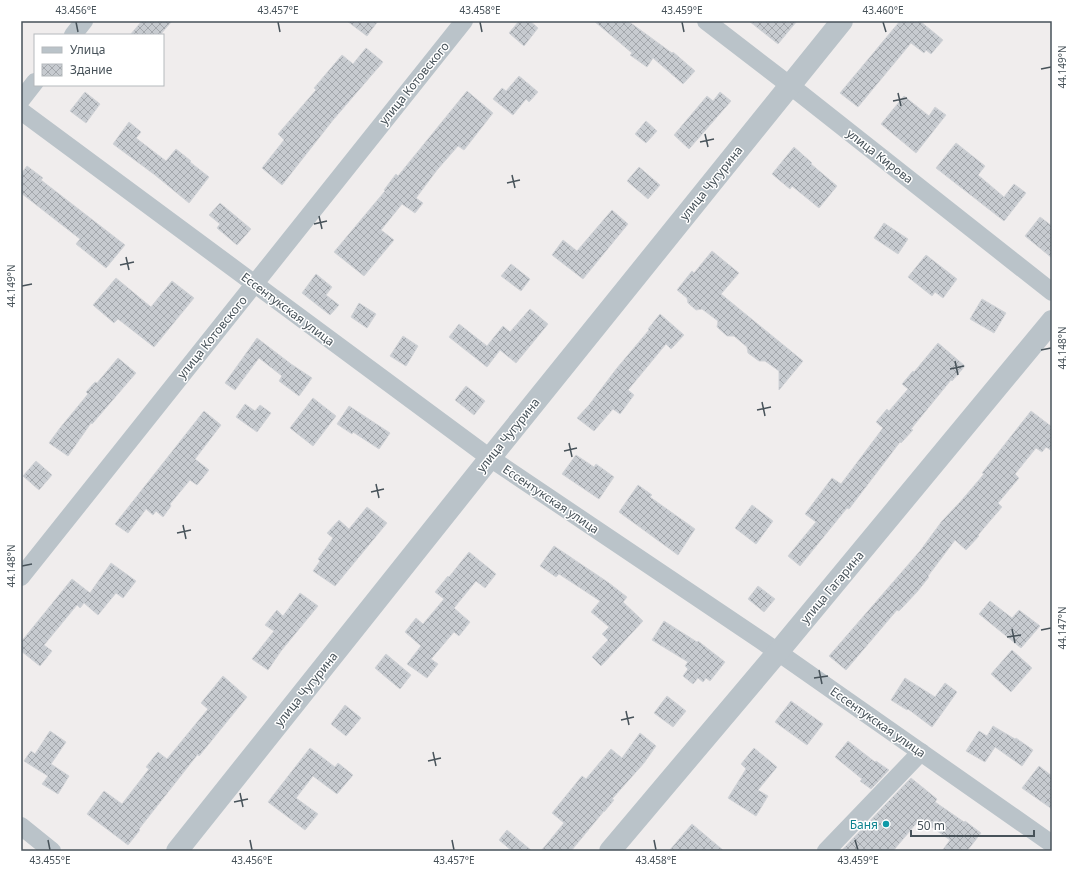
<svg xmlns="http://www.w3.org/2000/svg" width="1073" height="872" viewBox="0 0 1073 872" font-family="'Noto Sans',sans-serif">
<style>
.building{fill:url(#building-cross-hatch);stroke:#d2d4d8}
.lines{fill:none;stroke-linecap:round;stroke-linejoin:round}
.minor{stroke:#bac3c9;stroke-width:18}
.tertiary{stroke:#bac3c9;stroke-width:22}
.ticks{fill:none;stroke:#475259;stroke-width:1.5}
.culture-dot{fill:#0f9aa8;stroke:#fff;stroke-width:1.5}
.labels{text-anchor:middle;dominant-baseline:central;stroke-width:3;stroke-linejoin:round;paint-order:stroke}
.street-label{font-size:12px;fill:#475259;stroke:#fff}
.culture-label{font-size:12px;fill:#0d838f;stroke:#fff;text-anchor:end}
.neatline{fill:none;stroke:#475259;stroke-width:1.5}
.ticks-label{font-size:10px;text-anchor:middle;fill:#475259}
</style>
<defs>
<pattern id="building-cross-hatch" width="8" height="8" patternUnits="userSpaceOnUse"><rect width="8" height="8" fill="#c7cbd0"/><path d="M0 0l8 8M0 8l8-8" fill="none" stroke="#a3a7ac"/></pattern>
</defs>
<rect width="100%" height="100%" fill="#f0eded"/>
<!-- building -->
<g class="building">
<path d="M142,21H172L160,35H130Z"/>
<path d="M347,21H378L367,36Z"/>
<path d="M519,21H530L538,28L524,46L509,33Z"/>
<path d="M594,21H628L672,53L673,52L695,71L683,84L653,58L647,67L630,55L632,53Z"/>
<path d="M749,21H797L778,44Z"/>
<path d="M900,21H920L943,40L931,54L926,50L924,53L911,43L858,107L840,93Z"/>
<path d="M366,48L383,62L333,120L282,185L262,168L284,140L278,134L316,90L314,88L342,55L353,64Z"/>
<path d="M519,76L538,92L529,102L526,99L513,115L493,99L502,88L506,91Z"/>
<path d="M467,91L493,113L464,150L458,146L437,170L416,198L423,203L415,213L402,204L381,230L394,240L364,276L334,252L385,191L384,190L396,174L398,176Z"/>
<path d="M85,92L100,104L86,123L70,111Z"/>
<path d="M720,92L731,101L689,149L674,135L707,96L713,101Z"/>
<path d="M904,96L929,116L935,107L946,115L916,153L881,124Z"/>
<path d="M646,121L657,131L646,143L635,134Z"/>
<path d="M129,122L141,132L136,138L166,161L176,149L191,161L190,162L209,177L189,203L155,175L113,144Z"/>
<path d="M956,143L985,166L978,175L1004,197L1014,184L1026,193L1004,221L936,168Z"/>
<path d="M794,147L812,163L811,164L837,186L819,208L792,186L790,189L772,174Z"/>
<path d="M27,166L43,178L41,180L125,245L106,268L76,244L80,239L21,193V174Z"/>
<path d="M639,167L660,185L648,199L627,181Z"/>
<path d="M220,203L251,229L237,245L217,228L220,224L209,215Z"/>
<path d="M612,210L628,224L583,279L552,255L563,240L577,251Z"/>
<path d="M1040,217L1052,226V258L1025,236Z"/>
<path d="M884,223L908,239L898,254L874,238Z"/>
<path d="M712,251L739,273L721,294L803,361L779,390V371L765,361H759L748,353L747,347L734,336H727L717,327L718,321L702,309L696,310L688,303L687,298L677,290L692,271L694,273Z"/>
<path d="M926,255L957,279L943,298L935,292L932,296L908,277Z"/>
<path d="M511,264L530,279L521,291L501,276Z"/>
<path d="M316,274L332,287L326,295L339,305L330,315L302,293Z"/>
<path d="M116,278L151,307L172,281L194,298L154,347L118,319L114,323L93,305Z"/>
<path d="M982,299L1006,313L994,333L970,319Z"/>
<path d="M359,303L376,314L367,328L351,317Z"/>
<path d="M530,309L548,324L516,363L500,350L487,367L449,337L459,324L487,346L503,326L510,332Z"/>
<path d="M660,314L684,335L671,349L666,344L628,390L634,395L620,414L613,409L594,431L577,418L589,405L617,368L649,330L648,329Z"/>
<path d="M403,336L418,346L406,366L390,356Z"/>
<path d="M257,338L291,364L312,378L299,396L279,381L282,376L259,358L235,390L225,383Z"/>
<path d="M938,343L965,366L952,381L951,380L911,429L913,430L901,443L900,442L849,509L847,508L800,566L788,556L816,522L805,514L832,478L841,484L883,428L876,422L887,409L889,411L908,389L902,384L913,371L914,372Z"/>
<path d="M118,358L136,373L92,424L91,423L68,456L49,443L60,428L88,394L86,392L95,382L97,383Z"/>
<path d="M466,386L485,401L474,415L455,400Z"/>
<path d="M313,398L336,416L313,446L290,428Z"/>
<path d="M245,404L255,411L260,405L271,413L257,432L236,417Z"/>
<path d="M349,406L390,433L379,449L353,432L352,434L337,424Z"/>
<path d="M204,411L221,425L195,459L209,470L197,485L190,480L170,504L171,506L163,517L156,511L153,515L146,509L128,533L115,524Z"/>
<path d="M1031,411L1052,427V451L1046,447L1042,452L1036,448L1015,474L1019,478L998,503L1002,507L978,535L979,536L966,550L955,540L928,576L929,577L917,592L899,611L897,610L846,670L829,656L920,551L942,521L961,501L984,474L982,473Z"/>
<path d="M576,455L594,467L596,464L614,477L599,499L562,474Z"/>
<path d="M36,461L52,475L39,490L23,476Z"/>
<path d="M638,485L652,495L650,497L695,529L678,555L619,512Z"/>
<path d="M752,505L773,521L756,544L735,528Z"/>
<path d="M367,507L387,523L335,586L313,571L320,561L318,559L333,538L327,533L339,520L349,529Z"/>
<path d="M554,546L609,583L627,597L623,602L643,621L601,666L592,657L608,640L602,634L609,627L591,612L600,601L559,574L556,577L540,566Z"/>
<path d="M469,552L496,574L485,588L476,581L454,608L470,622L459,636L454,632L431,659L438,664L427,678L407,664L421,646L405,632L416,618L423,624L444,599L435,592L448,576L449,577Z"/>
<path d="M111,563L136,581L123,598L116,593L98,615L84,603L80,608L77,605L44,645L52,651L40,666L21,651V642L72,579L90,593Z"/>
<path d="M758,586L775,599L764,612L748,599Z"/>
<path d="M300,593L318,606L281,651L268,670L252,659L274,631L265,625L277,610L283,616Z"/>
<path d="M990,601L1012,618L1019,610L1040,626L1021,648L979,614Z"/>
<path d="M664,621L697,642L698,641L725,662L710,681L706,678L703,682L698,678L693,684L683,676L688,669L685,666L688,662L652,640Z"/>
<path d="M1012,650L1032,668L1011,692L991,674Z"/>
<path d="M386,654L411,675L400,689L375,668Z"/>
<path d="M223,676L247,697L199,756L198,754L139,829L140,830L128,845L87,814L104,791L122,804L149,769L146,767L158,752L167,759L208,709L201,703Z"/>
<path d="M905,678L935,697L945,683L957,692L932,727L908,709L907,710L891,700Z"/>
<path d="M667,696L686,711L673,727L654,713Z"/>
<path d="M791,701L823,724L807,745L775,722Z"/>
<path d="M345,705L361,718L346,736L331,724Z"/>
<path d="M993,726L1015,739L1016,738L1033,750L1022,766L995,747L985,762L966,751L979,731L987,736Z"/>
<path d="M50,731L66,742L51,764L69,776L58,794L42,784L48,776L24,761L31,751L35,754Z"/>
<path d="M640,733L656,746L644,763L612,799L614,800L604,812V811L571,851H541L564,823L552,813L582,776L586,779L611,749L622,758Z"/>
<path d="M848,741L875,762L876,761L889,770L871,789L860,781L862,779L835,757Z"/>
<path d="M310,748L335,767L338,763L353,775L337,794L313,776L296,798L318,814L305,830L268,802Z"/>
<path d="M754,748L777,767L758,790L768,796L756,816L728,798L746,769L741,764Z"/>
<path d="M1039,766L1052,776V809L1022,788Z"/>
<path d="M911,778L937,799L935,802L964,822L965,821L981,833L967,851H942L950,840L920,819L893,851H841Z"/>
<path d="M692,824L724,851H669Z"/>
<path d="M507,830L532,851H512L499,840Z"/>
</g>
<g class="lines">
<!-- minor -->
<g class="minor">
<path d="M706,21L801,94L1052,292"/>
<path d="M73,35L84,21"/>
<path d="M21,100L35,82"/>
<path d="M21,111L490,458L762,641L1052,844"/>
<path d="M21,577L464,21"/>
<path d="M21,826L52,851"/>
<path d="M826,851L921,752"/>
</g>
<!-- tertiary -->
<g class="tertiary">
<path d="M177,851L490,458L842,21"/>
<path d="M610,851L778,652L1052,321"/>
</g>
</g>
<!-- ticks -->
<path class="ticks" d="M76,22L78,32M278,22L280,32M480,22L482,32M682,22L684,32M883,22L886,32M1041,69L1051,67M898,93L901,106M893,101L907,98M705,134L708,147M700,142L714,139M512,175L515,188M507,183L520,180M319,216L322,229M314,224L327,221M126,257L129,270M120,265L134,262M22,286L32,284M1041,350L1051,348M955,361L958,375M950,369L964,366M762,402L765,416M757,410L771,407M569,443L572,457M564,451L577,448M376,484L379,498M371,492L384,489M183,525L186,539M177,533L191,530M22,566L32,564M1012,629L1015,643M1041,630L1051,628M1007,637L1021,635M819,670L822,684M814,678L828,676M626,711L629,725M621,720L634,717M433,752L436,766M428,761L441,758M240,793L243,807M234,802L248,799M48,840L50,850M250,840L252,850M452,840L454,850M654,840L656,850M855,840L858,850"/>
<!-- markers -->
<circle class="culture-dot" cx="886" cy="824" r="4"/>
<g class="labels">
<!-- street labels -->
<g class="street-label">
<text transform="translate(414 83) rotate(-51)">улица Котовского</text>
<text transform="translate(880 156) rotate(38)">улица Кирова</text>
<text transform="translate(711 183) rotate(-51)">улица Чугурина</text>
<text transform="translate(288 309) rotate(37)">Ессентукская улица</text>
<text transform="translate(212 337) rotate(-51)">улица Котовского</text>
<text transform="translate(508 435) rotate(-51)">улица Чугурина</text>
<text transform="translate(551 499) rotate(34)">Ессентукская улица</text>
<text transform="translate(832 587) rotate(-50)">улица Гагарина</text>
<text transform="translate(306 689) rotate(-51)">улица Чугурина</text>
<text transform="translate(878 722) rotate(35)">Ессентукская улица</text>
</g>
<!-- culture labels -->
<g class="culture-label">
<text x="878" y="824">Баня</text>
</g>
</g>
<!-- border -->
<rect width="1073" height="872" fill="none" stroke="#ffffff" stroke-width="44"/>
<!-- legend -->
<rect x="34" y="34" width="130" height="52" fill="#ffffff" stroke="#b5babd"/>
<rect x="42" y="47" width="20" height="6" fill="#bac3c9" stroke="#b5babd"/>
<text x="70" y="54" font-size="12" fill="#475259">Улица</text>
<rect x="42" y="64" width="20" height="12" fill="url(#building-cross-hatch)" stroke="#b5babd"/>
<text x="70" y="74" font-size="12" fill="#475259">Здание</text>
<!-- scale -->
<path d="M911 830v6h123v-6" fill="none" stroke="#475259" stroke-width="2"/>
<text x="917" y="830" font-size="12" fill="#475259" stroke="#ffffff" stroke-width="3" paint-order="stroke">50 m</text>
<rect x="22" y="22" width="1029" height="828" class="neatline"/>
<g class="ticks-label">
<text x="76" y="14">43.456°E</text>
<text x="278" y="14">43.457°E</text>
<text x="480" y="14">43.458°E</text>
<text x="682" y="14">43.459°E</text>
<text x="883" y="14">43.460°E</text>
<text transform="translate(1062 67) rotate(-90)" y="4">44.149°N</text>
<text transform="translate(11 286) rotate(-90)" y="4">44.149°N</text>
<text transform="translate(1062 348) rotate(-90)" y="4">44.148°N</text>
<text transform="translate(11 566) rotate(-90)" y="4">44.148°N</text>
<text transform="translate(1062 628) rotate(-90)" y="4">44.147°N</text>
<text x="50" y="864">43.455°E</text>
<text x="252" y="864">43.456°E</text>
<text x="454" y="864">43.457°E</text>
<text x="656" y="864">43.458°E</text>
<text x="858" y="864">43.459°E</text>
</g>
</svg>
